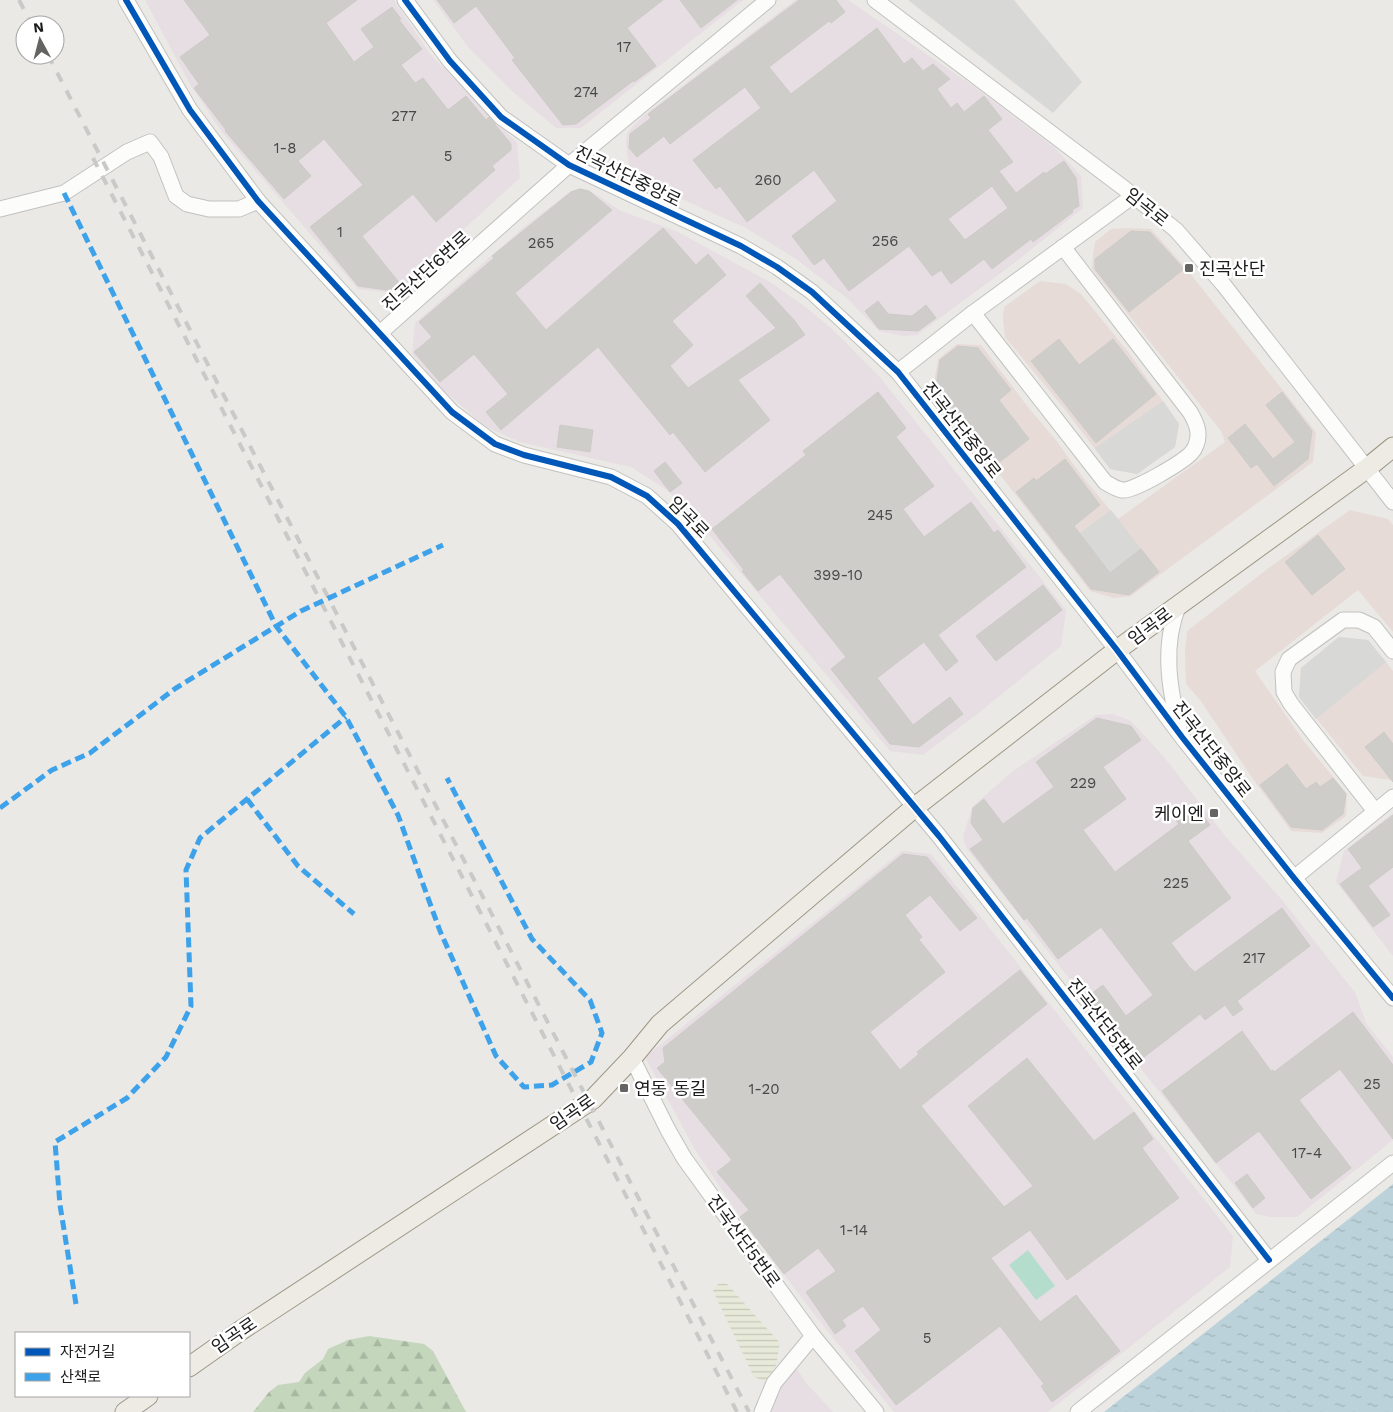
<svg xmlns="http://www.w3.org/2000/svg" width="1393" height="1412" viewBox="0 0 1393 1412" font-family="'Work Sans','Noto Sans KR',sans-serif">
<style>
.commercial{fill:#e7dbd7}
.industrial{fill:#e7dee3}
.religious{fill:#d8d8d6}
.farmland{fill:url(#farmland-rules)}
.forest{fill:url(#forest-firs)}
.pitch{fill:#b4ddce}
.water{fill:url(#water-ripples)}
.building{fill:#cecdca;stroke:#cdcbc7;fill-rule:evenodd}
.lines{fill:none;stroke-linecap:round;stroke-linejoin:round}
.minor-casing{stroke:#c1c1bf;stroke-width:17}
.major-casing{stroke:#9d9785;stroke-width:21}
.minor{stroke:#fcfcfb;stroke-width:15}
.major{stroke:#eeebe4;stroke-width:19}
.rail{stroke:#c9c9c8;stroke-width:4;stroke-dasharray:10 10;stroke-linecap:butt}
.quiet{stroke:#3da2ea;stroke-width:5;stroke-dasharray:10 5;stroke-linecap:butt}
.cycleway-casing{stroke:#fff;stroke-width:9}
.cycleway{stroke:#0057b8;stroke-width:6}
.poi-dot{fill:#646462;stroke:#fff;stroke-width:2}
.labels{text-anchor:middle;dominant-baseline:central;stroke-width:5;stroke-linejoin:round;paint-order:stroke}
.number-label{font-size:15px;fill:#484848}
.street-label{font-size:18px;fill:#1c1c1c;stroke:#fff}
.poi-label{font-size:18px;fill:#1c1c1c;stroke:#fff;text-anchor:start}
</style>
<defs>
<pattern id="farmland-rules" width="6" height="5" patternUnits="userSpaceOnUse" patternTransform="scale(1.25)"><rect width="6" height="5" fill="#e7e9d9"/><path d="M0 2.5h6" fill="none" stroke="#c6c7ba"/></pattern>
<pattern id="forest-firs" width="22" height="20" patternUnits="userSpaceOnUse" patternTransform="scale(1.25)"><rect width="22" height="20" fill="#c4d6bc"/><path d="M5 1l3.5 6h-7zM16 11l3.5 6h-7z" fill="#a8b7a1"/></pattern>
<pattern id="water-ripples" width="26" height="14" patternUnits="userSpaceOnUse" patternTransform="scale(1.25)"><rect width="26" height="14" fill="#bbd2da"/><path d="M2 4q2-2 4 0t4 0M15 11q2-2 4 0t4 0" fill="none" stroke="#a0b4ba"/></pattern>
</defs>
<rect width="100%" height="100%" fill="#eae9e5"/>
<!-- commercial -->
<g class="commercial">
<path d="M1128,228L1151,229L1185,267L1316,432L1313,462L1131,596L1114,598L1090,591L933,388L938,359L957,344L981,345L1028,407L1055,439L1085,480L1118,519L1225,442L1221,431L1092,269L1093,255L1095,242L1111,229Z"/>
<path d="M1040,281L1066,284L1081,294L1129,353L1179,424L1175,447L1137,474L1110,469L1066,411L1005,337L1003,319L1004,307Z"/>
<path d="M1350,510L1388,519L1393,525V632L1358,590L1255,671L1303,740L1347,794L1346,816L1322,833L1291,831L1253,779L1200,700L1186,684L1185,651L1187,631L1270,567Z"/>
<path d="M1339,637L1368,640L1393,671V778L1390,780L1363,776L1299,697L1301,668Z"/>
</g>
<!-- industrial -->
<g class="industrial">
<path d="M145,0H394L430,54L517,143L520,178L465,228L408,284L394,293L358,289L222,132L191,86Z"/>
<path d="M433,0H743L581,128H556L512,91L468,47Z"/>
<path d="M795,0H848L976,88L1055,148L1081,176L1083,208L1013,264L917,335L903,336L879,331L848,299L796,259L746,228L631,176L626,145L627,133L643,116Z"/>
<path d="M580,188L594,193L621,211L676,231L770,282L808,309L831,328L879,376L1066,610L1061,646L981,711L923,755L890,751L700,524L667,490L631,467L520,442L486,427L442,389L412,354L415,323L524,227L571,191Z"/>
<path d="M1113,714L1131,721L1164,757L1226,837L1283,901L1356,994L1366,1023L1393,1057V1140L1297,1217H1271L1256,1214L967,849L963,837L972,807L1013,771L1096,715Z"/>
<path d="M1393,813V956L1336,882L1344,851Z"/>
<path d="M902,851L931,854L1233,1236L1230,1267L1048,1412H894L825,1328L742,1220L694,1148L645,1057Z"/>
<path d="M794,1365L807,1384L833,1412H766L773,1393Z"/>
</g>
<!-- religious -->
<g class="religious">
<path d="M908,0H1014L1082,82L1053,113Z"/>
<path d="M1163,401L1179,424L1175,447L1137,474L1110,469L1095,448Z"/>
<path d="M1111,510L1141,549L1110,573L1080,533Z"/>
<path d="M1339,637L1368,640L1386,662L1316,719L1299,697L1301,668Z"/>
</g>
<!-- farmland -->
<path class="farmland" d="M718,1284H727L780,1343L776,1365L770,1376L764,1381L754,1377L713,1291Z"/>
<!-- forest -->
<path class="forest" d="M369,1336L424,1344L433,1351L466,1412H253L269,1392L278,1385L299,1382L305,1373L323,1359L328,1349L348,1340Z"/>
<!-- pitch -->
<path class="pitch" d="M1028,1250L1055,1286L1036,1300L1009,1265Z"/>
<!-- water -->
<path class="water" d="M1393,1184V1412H1104Z"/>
<!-- building -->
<g class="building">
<path d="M184,0H357L326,23L354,62L374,47L361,29L392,7L401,19L399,20L422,49L401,65L415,83L423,78L448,110L466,96L486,120L489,117L511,144V150L492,166L495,170L436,222L413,194L362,236L401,285L394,291L358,286L310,227L363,185L324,139L298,161L311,176L284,199L225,131L226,130L194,88L199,84L180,57L210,35Z"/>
<path d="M437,0H663L627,28L656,66L634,82L633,81L576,124L563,125L512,60L515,58L476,6L454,23Z"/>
<path d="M680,0H737L701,28Z"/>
<path d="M799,0H836L845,12L831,23L829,21L769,67L791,94L877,28L904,64L912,58L923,71L933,64L950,79L937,89L951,108L957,103L964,112L984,96L1002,119L988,130L1013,162L999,171L1016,193L1044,172L1045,174L1064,161L1076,178L1079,206L1072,210L1073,212L1033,242L1031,239L992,269L984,259L951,284L941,270L932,276L909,246L849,291L824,258L814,265L792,236L837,201L814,170L747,222L720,186L716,189L693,160L761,108L745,87L670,144L664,136L637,157L629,148L630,134L651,118L648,114ZM992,186L1008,208L965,240L948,219Z"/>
<path d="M580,189L589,191L612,210L515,293L546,330L663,228L696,265L708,254L726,275L672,321L693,345L670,366L688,388L776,328L746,296L760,283L794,320L805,335L738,380L770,420L705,472L673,432L670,435L598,347L501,430L486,412L508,394L474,354L440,382L414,352L432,337L419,322L494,258L492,256L571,192Z"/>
<path d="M1131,231L1150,232L1184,269L1129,312L1095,269V259Z"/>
<path d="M878,301L888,314L912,316L926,305L936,318L918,331L879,329L865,311Z"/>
<path d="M1059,339L1079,365L1113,339L1156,394L1096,443L1031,361Z"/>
<path d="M958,346L978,348L1011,390L999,400L1029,439L996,465L936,387L940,360Z"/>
<path d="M878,392L906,428L896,437L934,486L903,509L924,537L971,502L994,533L998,530L1026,567L938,635L958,661L946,671L924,642L877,678L913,725L950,697L963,714L919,747L890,744L831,669L846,657L780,574L758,591L742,571L744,570L712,529L806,455L803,451Z"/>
<path d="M1282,392L1312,431L1308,459L1274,486L1257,464L1251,468L1228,438L1245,424L1273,459L1295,442L1266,405Z"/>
<path d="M560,425L593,430L590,452L557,447Z"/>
<path d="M1065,459L1100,505L1074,526L1110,573L1141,549L1159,572L1129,595L1091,589L1016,492L1034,478L1036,481Z"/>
<path d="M665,462L682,483L670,492L654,471Z"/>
<path d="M1318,535L1345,569L1312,595L1285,562Z"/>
<path d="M1043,585L1062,610L996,661L976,636Z"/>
<path d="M1097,718L1131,726L1141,740L1103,767L1126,799L1083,830L1115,872L1179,824L1175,819L1195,805L1210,825L1188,841L1231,898L1171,943L1190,968L1195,972L1282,908L1310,946L1237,1001L1243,1009L1233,1016L1225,1005L1205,1020L1200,1014L1139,1061L1107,1020L1105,1021L1087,997L1103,985L1126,1016L1153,995L1101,927L1058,959L1027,918L1024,920L970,849L983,840L971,823L973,808L984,799L1003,824L1054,787L1036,762Z"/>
<path d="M1384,732L1393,744V782L1365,747Z"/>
<path d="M1287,764L1306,789L1316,782L1320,787L1333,778L1346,794L1343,814L1322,830L1291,827L1260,785Z"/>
<path d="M1393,815V867L1368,886L1390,915L1373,927L1340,884L1362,868L1348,849Z"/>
<path d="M903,854L927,857L977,918L960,931L930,895L905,915L922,937L919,940L945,972L870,1032L900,1070L919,1054L917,1052L1020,970L1047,1004L921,1106L1004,1207L1033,1186L968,1106L1027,1058L1094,1141L1134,1112L1153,1139L1142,1148L1179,1198L1067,1280L1030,1230L991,1258L1040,1322L1076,1295L1120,1351L1052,1402L1041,1386L1044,1384L1000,1326L896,1405L855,1351L881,1330L863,1306L842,1320L846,1326L835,1334L806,1292L836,1271L818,1248L784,1274L740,1217L749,1210L717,1172L732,1160L657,1068L665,1062L663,1048Z"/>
<path d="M1353,1012L1393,1065V1139L1340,1069L1299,1100L1351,1168L1311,1199L1259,1131L1216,1163L1162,1091L1242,1031L1271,1071L1273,1070L1274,1072Z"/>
<path d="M1247,1174L1265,1198L1253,1208L1235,1183Z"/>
</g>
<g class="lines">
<!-- minor casing -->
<g class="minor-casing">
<g id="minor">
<path d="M126,0L190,110L258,201L452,412L495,444L524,455L611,477L647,496L678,524L939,836L1269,1260"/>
<path d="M405,0L450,61L501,117L569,165L741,246L777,267L812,292L898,372L1117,650L1182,737L1294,878L1393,998"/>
<path d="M875,0L1125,189L1176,230L1223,284L1393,502"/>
<path d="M0,209L64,193L127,152L150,142L161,157L176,196L187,204L209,209H239L258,201"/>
<path d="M973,313L1105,482C1110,485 1116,489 1122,490C1133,492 1185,461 1192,452C1194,450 1195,448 1196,445C1201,433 1196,422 1190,412L1063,247"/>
<path d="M380,333L569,165L768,0"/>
<path d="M898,372L973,313L1133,196"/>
<path d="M1179,604C1162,645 1169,687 1179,728"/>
<path d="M1375,811L1291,704L1284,692L1283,672L1289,659L1343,620H1359L1374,627L1393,651"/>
<path d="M1294,878L1393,797"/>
<path d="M632,1058L668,1130L684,1158L813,1336L876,1412"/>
<path d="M762,1412L774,1383L813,1336"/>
<path d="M1078,1412L1393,1163"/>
</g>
</g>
<!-- major casing -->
<g class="major-casing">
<g id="major">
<path d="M189,1367L240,1331L593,1099L632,1058L660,1024L915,807L1117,650L1366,469L1393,447"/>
<path d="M125,1412L148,1396"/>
</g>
</g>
<!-- minor -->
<use href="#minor" class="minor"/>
<!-- major -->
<use href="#major" class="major"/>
<!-- rail -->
<g class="rail">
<path d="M19,0L32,25"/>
<path d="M48,55L749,1412"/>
<path d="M93,158L737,1412"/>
</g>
<!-- quiet -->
<g class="quiet">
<path d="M64,193L276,626L346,717L398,815L440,931L496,1056L524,1087L552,1085L591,1062L602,1033L590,1000L532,939L447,778"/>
<path d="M247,799L298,866L354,914"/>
<path d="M0,808L52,770L90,753L176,688L301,611L443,545"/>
<path d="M76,1304L60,1205L55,1142L127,1098L166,1057L191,1006L186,870L200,838L346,717"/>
</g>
<!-- cycleway casing -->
<g class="cycleway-casing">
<g id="cycleway">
<path d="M126,0L190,110L258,201L452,412L495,444L524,455L611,477L647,496L678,524L939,836L1269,1260"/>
<path d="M405,0L450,61L501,117L569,165L741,246L777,267L812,292L898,372L1117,650L1182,737L1294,878L1393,998"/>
</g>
</g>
<!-- cycleway -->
<use href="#cycleway" class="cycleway"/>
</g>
<!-- markers -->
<g class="poi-dot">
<rect x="1184" y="263" width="10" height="10" rx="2.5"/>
<rect x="1209" y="808" width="10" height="10" rx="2.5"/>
<rect x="619" y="1083" width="10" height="10" rx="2.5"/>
</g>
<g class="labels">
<!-- number labels -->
<g class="number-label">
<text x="624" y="47">17</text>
<text x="586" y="92">274</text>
<text x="404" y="116">277</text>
<text x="285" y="148">1-8</text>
<text x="448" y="156">5</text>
<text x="768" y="180">260</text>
<text x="340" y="232">1</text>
<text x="885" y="241">256</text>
<text x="541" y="243">265</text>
<text x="880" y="515">245</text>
<text x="838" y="575">399-10</text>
<text x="1083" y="783">229</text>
<text x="1176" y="883">225</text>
<text x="1254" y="958">217</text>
<text x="1372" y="1084">25</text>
<text x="764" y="1089">1-20</text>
<text x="1307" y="1153">17-4</text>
<text x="854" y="1230">1-14</text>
<text x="927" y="1338">5</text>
</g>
<!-- street labels -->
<g class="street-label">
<text transform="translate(628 176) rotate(26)">진곡산단중앙로</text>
<text transform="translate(1147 207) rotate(39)">임곡로</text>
<text transform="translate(426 271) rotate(-42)">진곡산단6번로</text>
<text transform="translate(962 430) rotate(52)">진곡산단중앙로</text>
<text transform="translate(689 517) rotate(46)">임곡로</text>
<text transform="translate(1150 626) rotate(-37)">임곡로</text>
<text transform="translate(1212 749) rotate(52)">진곡산단중앙로</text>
<text transform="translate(1105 1024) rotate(52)">진곡산단5번로</text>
<text transform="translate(572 1112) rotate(-35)">임곡로</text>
<text transform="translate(744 1241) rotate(54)">진곡산단5번로</text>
<text transform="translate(234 1335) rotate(-34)">임곡로</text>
</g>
<!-- poi labels -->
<g class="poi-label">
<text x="1199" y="268">진곡산단</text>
<text x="1204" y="813" text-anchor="end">케이엔</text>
<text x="634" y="1088">연동 동길</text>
</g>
</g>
<!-- legend -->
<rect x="15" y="1332" width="175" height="65" fill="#ffffff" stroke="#a4a4a4"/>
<rect x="25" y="1348" width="25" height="8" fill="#0057b8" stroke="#a4a4a4"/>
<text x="60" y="1357" font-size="15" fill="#1c1c1c">자전거길</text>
<rect x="25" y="1373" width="25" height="8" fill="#3da2ea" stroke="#a4a4a4"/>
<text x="60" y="1382" font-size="15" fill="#1c1c1c">산책로</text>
<!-- north arrow -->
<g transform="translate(40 40) rotate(353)"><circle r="24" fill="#ffffff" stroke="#a4a4a4"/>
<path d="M0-4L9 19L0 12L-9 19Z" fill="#646462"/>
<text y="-8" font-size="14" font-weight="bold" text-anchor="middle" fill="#1c1c1c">N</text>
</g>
</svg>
